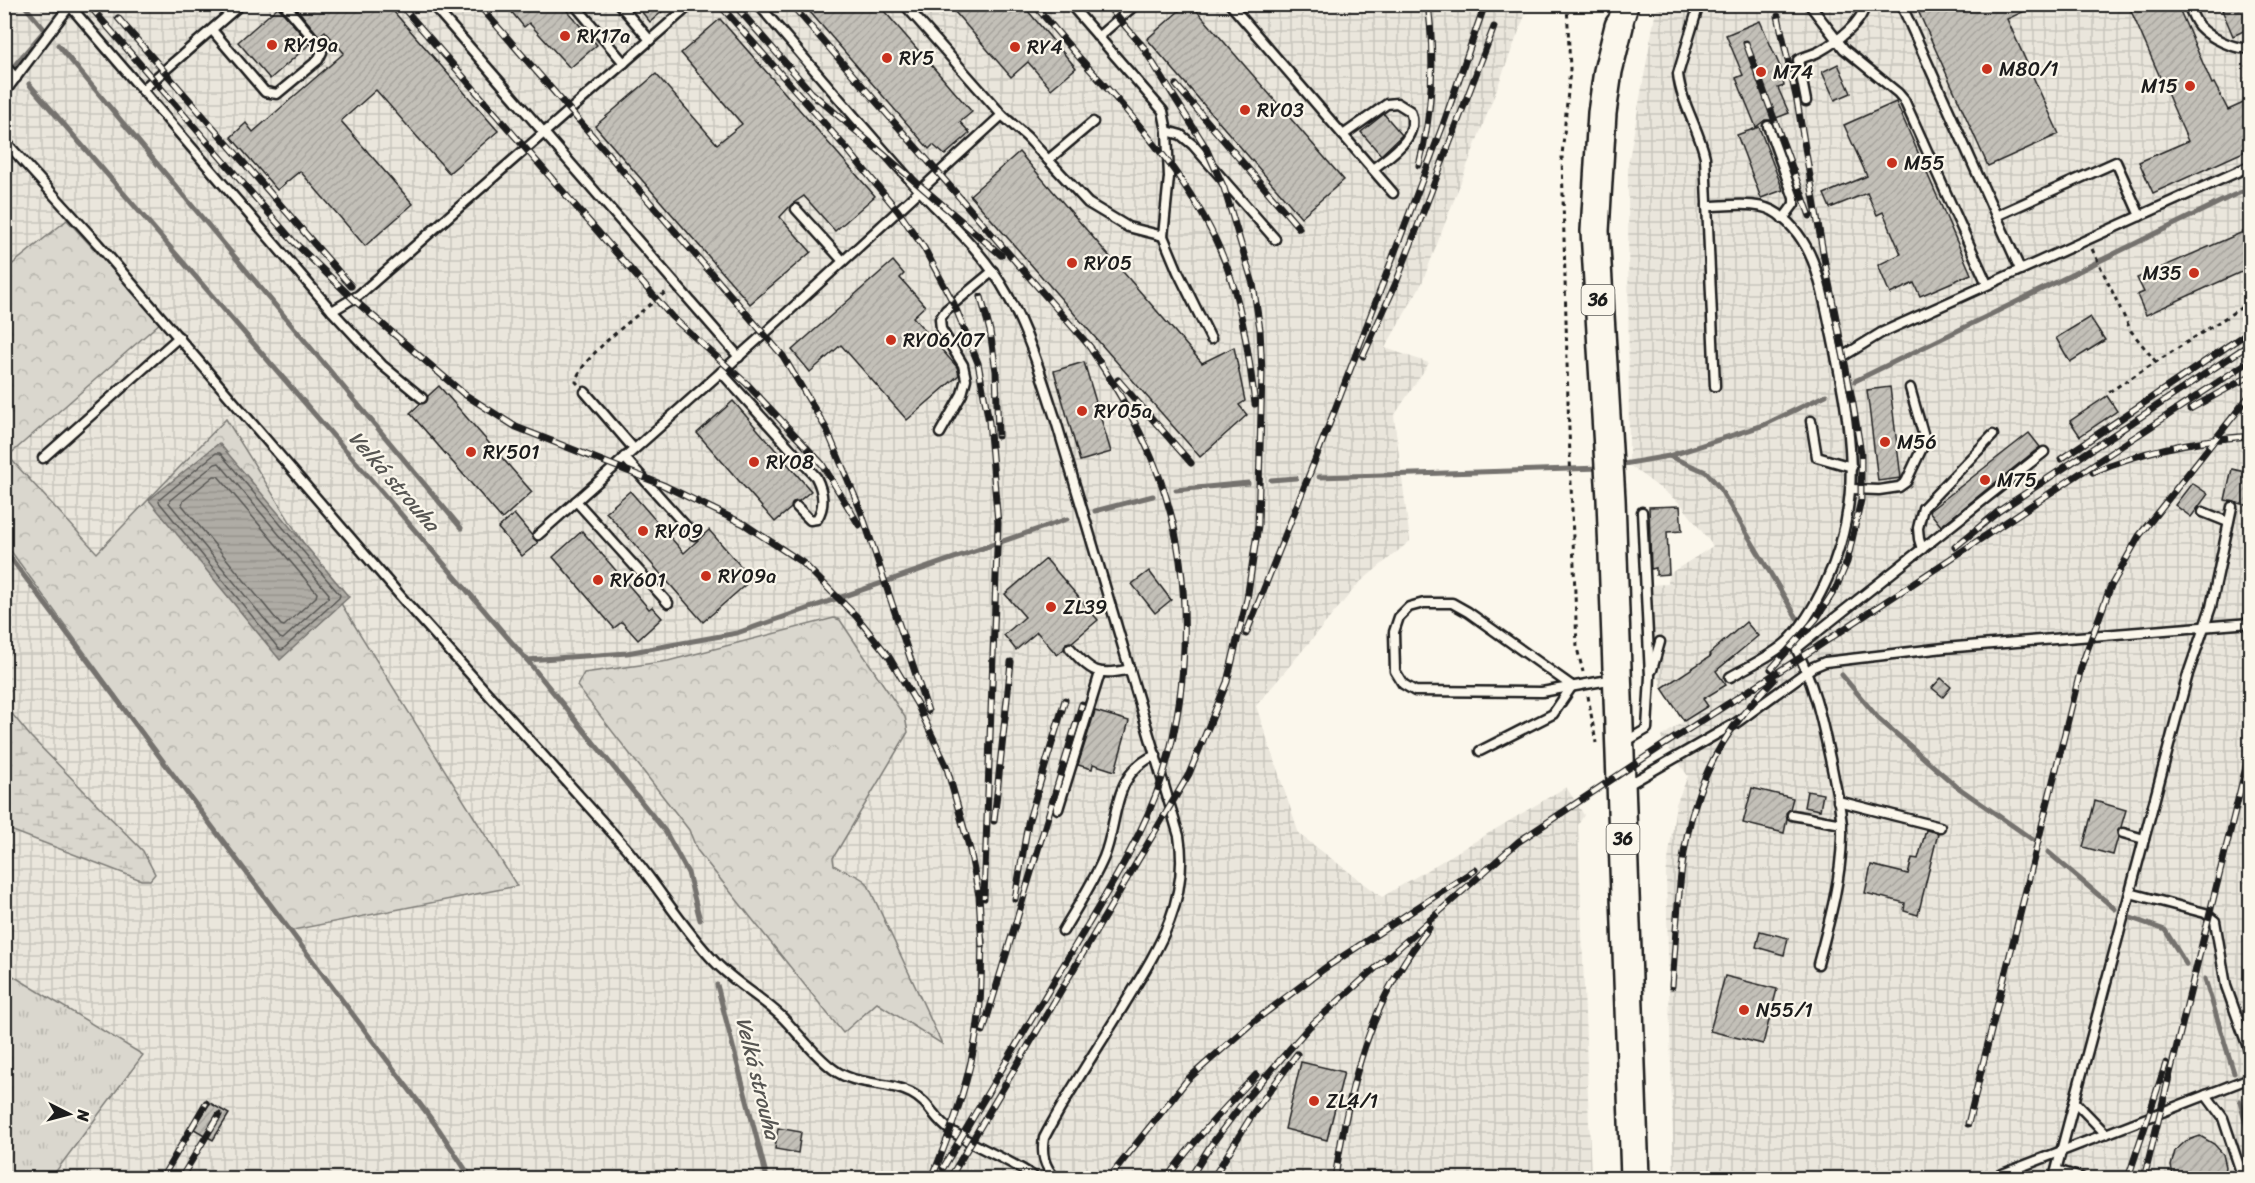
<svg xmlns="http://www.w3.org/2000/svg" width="2255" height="1183" viewBox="0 0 2255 1183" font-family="Sriracha,sans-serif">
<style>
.industrial{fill:url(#industrial-grid)}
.grass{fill:url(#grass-tufts);stroke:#7b7a75;stroke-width:1.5}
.forest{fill:url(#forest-crowns);stroke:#7b7a75;stroke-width:1.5}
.wetland{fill:url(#wetland-marsh);stroke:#7b7a75;stroke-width:1.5}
.water{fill:url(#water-rules);stroke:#74726e;stroke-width:1.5}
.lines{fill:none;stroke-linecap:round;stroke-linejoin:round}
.shore{stroke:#575653;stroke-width:1.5}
.stream{stroke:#74726e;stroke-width:5}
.building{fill:url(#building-hatch);stroke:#1c1c1c;stroke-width:1.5}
.service-casing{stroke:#1c1c1c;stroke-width:13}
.secondary-casing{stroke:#1c1c1c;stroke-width:28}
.primary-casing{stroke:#1c1c1c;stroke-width:32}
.path{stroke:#1c1c1c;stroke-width:3;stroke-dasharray:4.5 4.5;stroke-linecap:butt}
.service{stroke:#fbf7ec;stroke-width:8}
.secondary{stroke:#fbf7ec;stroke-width:24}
.primary{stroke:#fbf7ec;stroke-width:27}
.rail-casing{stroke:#1c1c1c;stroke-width:7}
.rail{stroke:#fbf7ec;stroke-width:4.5;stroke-dasharray:14;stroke-linecap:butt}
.poi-dot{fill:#c8321e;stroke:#fbf7ec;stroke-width:2}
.labels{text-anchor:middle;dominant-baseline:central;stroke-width:4.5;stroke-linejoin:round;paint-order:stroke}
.shield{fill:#fbf7ec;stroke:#5f5e5a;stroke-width:1.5}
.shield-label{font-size:18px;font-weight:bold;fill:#1c1c1c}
.poi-label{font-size:20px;fill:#1c1c1c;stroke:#fbf7ec;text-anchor:start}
.water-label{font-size:21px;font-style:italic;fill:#575653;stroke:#fbf7ec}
</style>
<defs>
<pattern id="industrial-grid" width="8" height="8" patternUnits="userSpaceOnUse" patternTransform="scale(1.5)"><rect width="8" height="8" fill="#eae6dc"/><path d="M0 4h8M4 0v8" fill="none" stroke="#c8c5bc"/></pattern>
<pattern id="grass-tufts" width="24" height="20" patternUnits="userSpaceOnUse" patternTransform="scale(1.5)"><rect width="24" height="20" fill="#dad7ce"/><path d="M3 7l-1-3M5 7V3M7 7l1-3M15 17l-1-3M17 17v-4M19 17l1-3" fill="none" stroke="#bab8b0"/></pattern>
<pattern id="forest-crowns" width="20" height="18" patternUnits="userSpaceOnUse" patternTransform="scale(1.5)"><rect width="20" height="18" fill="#dad7ce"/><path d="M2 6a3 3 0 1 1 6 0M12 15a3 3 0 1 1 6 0" fill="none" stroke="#bab8b0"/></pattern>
<pattern id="wetland-marsh" width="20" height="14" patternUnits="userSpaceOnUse" patternTransform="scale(1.5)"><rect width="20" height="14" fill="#dad7ce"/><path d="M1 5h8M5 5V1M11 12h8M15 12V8" fill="none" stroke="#bab8b0"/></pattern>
<pattern id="water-rules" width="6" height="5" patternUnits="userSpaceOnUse" patternTransform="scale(1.5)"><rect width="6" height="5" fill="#afaca5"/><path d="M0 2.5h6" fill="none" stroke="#96938d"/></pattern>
<pattern id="building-hatch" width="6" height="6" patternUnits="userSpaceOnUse" patternTransform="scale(1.5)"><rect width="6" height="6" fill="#c3c0b8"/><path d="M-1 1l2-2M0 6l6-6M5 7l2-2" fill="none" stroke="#a7a49e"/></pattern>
</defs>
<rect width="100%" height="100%" fill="#fbf7ec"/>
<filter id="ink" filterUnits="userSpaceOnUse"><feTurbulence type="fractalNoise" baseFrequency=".0167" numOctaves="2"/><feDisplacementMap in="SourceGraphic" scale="12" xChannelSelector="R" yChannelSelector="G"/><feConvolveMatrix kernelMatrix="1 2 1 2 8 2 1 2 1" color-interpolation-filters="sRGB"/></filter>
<g filter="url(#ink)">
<!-- industrial -->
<g class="industrial">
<path d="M5,5H1529L1422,283L1385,348L1429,363L1394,416L1410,541L1359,583L1256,706L1299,834L1382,897L1566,787L1584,815L1578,825L1591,1178H51L143,1055L5,971L4,130L9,124L4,106Z"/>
<path d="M1659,5H2250V1178H1674L1666,875L1676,804L1688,776L1661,737L1684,721L1662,688L1653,657L1649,585L1668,584L1669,574L1713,546L1681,504L1629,465L1628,165L1655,15Z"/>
</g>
<!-- grass -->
<path class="grass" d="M5,971L143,1055L51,1178H5Z"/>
<!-- forest -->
<g class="forest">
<path d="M67,220L161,322L8,456L97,553L226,419L517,886L288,931L5,543L4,271Z"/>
<path d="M834,618L840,620L905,717L908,732L833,858L834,865C844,873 857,873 867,883L942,1044L877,1003L843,1033L697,850L689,830L577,686L584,673L668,661Z"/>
</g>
<!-- wetland -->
<path class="wetland" d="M4,704L31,737L143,851L155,874L150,880H141L5,828Z"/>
<!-- water -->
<path class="water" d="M219,443L349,597L280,660L149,500Z"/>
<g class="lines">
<!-- shore -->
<g class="shore">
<path d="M216,453H220L340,595L339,598L282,650L279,649L159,502L160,499Z"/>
<path d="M219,463L329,594L328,598L283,639L280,638L169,503L170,500L215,464Z"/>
<path d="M214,476H218L317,593L316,597L284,626L281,625L182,505L183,501Z"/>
</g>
<!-- stream -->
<g class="stream">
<path d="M58,45L461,528"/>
<path d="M14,66L45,30L23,4"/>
<path d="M29,84L527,660L665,831L688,873L700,920"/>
<path d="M1855,381L2234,195L2250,189"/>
<path d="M1669,456L1706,472L1719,487L1797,618"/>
<path d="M1618,465L1669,456L1764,425L1826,395"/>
<path d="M1319,477L1600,468"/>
<path d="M1271,480L1296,478"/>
<path d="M1176,490L1248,483"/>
<path d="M1095,511L1153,496"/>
<path d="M4,549L438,1128L471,1178"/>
<path d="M527,660L627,653L737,633L1067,519"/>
<path d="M1842,675L1878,718L1956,786L2036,842"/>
<path d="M2048,852L2115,909"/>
<path d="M2131,918L2165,930L2186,964"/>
<path d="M2205,979L2234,1073"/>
<path d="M717,985L767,1178"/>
<path d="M2240,1101L2250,1138"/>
</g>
</g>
<!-- building -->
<g class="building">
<path d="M293,4H387L498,131L449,173L376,90L341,121L413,204L365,246L300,171L277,190L231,137L246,123L253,132L344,53L325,31L319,36Z"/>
<path d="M505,4H561L597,45L570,68L529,23L524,27Z"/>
<path d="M635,4H671L650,22Z"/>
<path d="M803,4H878L972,112L960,122L970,133L945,155L933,145L929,149Z"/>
<path d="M948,4H1022L1076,68L1051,89L1028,62L1011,77Z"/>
<path d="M1187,4H1191L1344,180L1301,217L1147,39Z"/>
<path d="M1915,4H2040L2007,19L2059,134L1988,166Z"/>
<path d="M2128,4H2177L2212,84L2214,83L2228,110L2250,100V149L2153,193L2139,162L2188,141Z"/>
<path d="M2235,4H2250V28L2233,36L2222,10Z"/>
<path d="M278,7L310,44L270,79L238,42Z"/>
<path d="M720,19L875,196L835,231L804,196L792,204L780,217L811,252L750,304L595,126L656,74L717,144L742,124L681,53Z"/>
<path d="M1760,21L1781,69L1784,86L1778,88L1789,113L1771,120H1765L1756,127L1736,78L1743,75L1726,35Z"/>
<path d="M1838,64L1851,93L1835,100L1822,72Z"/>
<path d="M1896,102L1971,274L1920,296L1914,283L1890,294L1878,265L1901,254L1883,212L1877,215L1867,193L1830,208L1824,194L1867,176L1844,125Z"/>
<path d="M1384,114L1402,135L1381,155L1361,132Z"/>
<path d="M1759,127L1783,190L1761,198L1737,135Z"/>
<path d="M1019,152L1202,363L1234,347L1245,401L1239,405L1247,415L1200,457L970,195Z"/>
<path d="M2250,229V268L2146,315L2137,295L2144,292L2137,278Z"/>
<path d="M893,261L904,274L900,278L925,306L913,317L957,367L959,375L907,420L841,345L810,372L792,350Z"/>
<path d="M2090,317L2105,340L2070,362L2056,338Z"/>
<path d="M1084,362L1111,452L1080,461L1054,371Z"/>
<path d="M439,386L532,492L502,519L410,413L420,404L426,402L428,396Z"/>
<path d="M1890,387L1901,478L1878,481L1867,390Z"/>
<path d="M2107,396L2117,411L2080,436L2070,421Z"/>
<path d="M733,401L811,491L799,501L793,502L791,508L775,522L697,433Z"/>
<path d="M2029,433L2040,447L1941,526L1929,511Z"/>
<path d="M2232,469L2250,473V506L2225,500Z"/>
<path d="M2192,483L2208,494L2191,517L2175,505Z"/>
<path d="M630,491L684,553L709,530L752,579L703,622L606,512Z"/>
<path d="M1680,506L1682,531L1667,532L1669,574L1656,575V568L1651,569L1649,507Z"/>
<path d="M514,514L538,543L522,556L498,528Z"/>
<path d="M582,531L649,609L652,607L662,618L638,640L622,622L614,628L553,557Z"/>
<path d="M1046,559L1098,620L1072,642L1066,643L1064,649L1057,655L1037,632L1016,650L1004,635L1025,617L1005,594Z"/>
<path d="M1149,571L1171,600L1155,613L1132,584Z"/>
<path d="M1746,622L1758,636L1716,671L1726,685L1703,699L1708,706L1684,721L1662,688L1711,656L1709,654Z"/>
<path d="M1941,678L1951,687L1943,697L1932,688Z"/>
<path d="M1095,711L1129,721L1115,771L1093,764L1092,769L1078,765Z"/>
<path d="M1752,788L1793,798L1790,809L1786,813L1787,819L1784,833L1743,823Z"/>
<path d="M1807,791L1823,794L1820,810L1804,807Z"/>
<path d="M2095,801L2126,810L2121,827L2117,832L2118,837L2113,855L2083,847Z"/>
<path d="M1926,830L1938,833L1918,915L1904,911L1905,903L1865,893L1871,865L1908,874L1912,858L1918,859Z"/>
<path d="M1760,931L1788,938L1784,955L1756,947Z"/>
<path d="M1725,976L1777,989L1763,1044L1710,1031Z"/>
<path d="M1301,1062L1344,1072L1327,1140L1285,1129Z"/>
<path d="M210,1103L229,1114L213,1140L194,1129Z"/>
<path d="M778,1128L801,1132L798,1153L775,1149Z"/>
<path d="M2200,1136L2214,1144L2223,1154L2226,1167L2223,1179H2174L2171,1166L2175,1151L2186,1141Z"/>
</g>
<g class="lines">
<!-- service casing -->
<g class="service-casing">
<g id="service">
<path d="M432,4L739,357"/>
<path d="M574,4L624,63"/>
<path d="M619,4L650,40"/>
<path d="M758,4C811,66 864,129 919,190C950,223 985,254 1007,294C1029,334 1042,378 1056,421L1179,836C1190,901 1157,951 1124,1005C1098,1048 1068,1092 1044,1138C1041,1154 1044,1166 1055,1178"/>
<path d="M904,4L1002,115"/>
<path d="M1070,4L1163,111L1167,131L1169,177L1163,236L1178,272L1211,339"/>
<path d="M1230,4L1393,193"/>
<path d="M1699,4L1678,74C1681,103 1699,129 1705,157L1715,386"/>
<path d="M1809,4L1844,49L1898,93L1904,100L1987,284"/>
<path d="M1901,4L2020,269"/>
<path d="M2188,4C2191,12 2194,20 2199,26C2210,38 2235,50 2250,48"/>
<path d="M70,6L332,311L382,365L422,398"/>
<path d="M212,30L265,92L277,94L318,60L322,52L318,44L284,4"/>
<path d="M1098,37L1136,4"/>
<path d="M4,65L16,78"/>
<path d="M142,90L241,4"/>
<path d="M4,93L71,4"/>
<path d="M1806,101L1798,60C1805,56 1813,55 1820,51C1836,42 1863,23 1865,4"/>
<path d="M1768,126L1794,198V204L1783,219"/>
<path d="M1167,131L1181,135L1193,145L1275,239"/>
<path d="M1343,135L1387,104L1397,103L1410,111C1421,138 1390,155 1373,169"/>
<path d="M4,140L98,244L403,599L625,847C657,884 681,927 715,962C735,983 761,997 782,1017C799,1034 813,1054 833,1069C856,1087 886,1080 911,1093C929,1102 934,1119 950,1130C976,1148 1007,1158 1033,1176"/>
<path d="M1048,160L1093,122"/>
<path d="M1707,206C1728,206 1760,200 1778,214C1817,243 1822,292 1832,336C1850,425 1866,498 1825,584C1815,605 1804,625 1788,641C1772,656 1749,666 1730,677"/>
<path d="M796,209L843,261"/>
<path d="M1996,216L2116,162L2140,216"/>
<path d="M332,311L359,295L691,4"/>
<path d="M1837,360L1881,333L2250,166"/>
<path d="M721,372L816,477C823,491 826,505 817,519L810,520L797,507"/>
<path d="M585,392L634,449"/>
<path d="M1811,421L1817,457L1852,467"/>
<path d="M940,433L962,394L966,379L963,365L941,329L940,319L946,310L993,271"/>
<path d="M624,457L694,535"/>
<path d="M43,458L179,337"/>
<path d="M1851,489L1879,490L1899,487L1906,482L1922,448L1924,437L1910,388"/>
<path d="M576,501L668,603"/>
<path d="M2203,512L2228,522"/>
<path d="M538,535L764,334L1002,115L1027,137L1088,203L1128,227L1163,236"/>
<path d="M1922,549L1919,539L1918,528L1923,508L1993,435"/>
<path d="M1791,638C1816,686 1822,721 1833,773C1837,794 1843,816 1842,837C1841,880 1829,923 1818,964"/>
<path d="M1070,648C1091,672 1098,677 1130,669"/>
<path d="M1797,648L2044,452"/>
<path d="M1652,670L1660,642"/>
<path d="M1572,686L1468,612L1452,603H1424L1409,607L1399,617L1394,632L1395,671L1403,684L1415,691L1542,692L1614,679"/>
<path d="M1625,742L1647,729L1650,676L1642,512"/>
<path d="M1480,751L1553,714L1572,686"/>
<path d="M1626,786L1736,723L1813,667L1825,662L1944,648L2250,623"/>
<path d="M1838,801L1940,827"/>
<path d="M1058,809L1100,673"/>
<path d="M1792,815L1842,824"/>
<path d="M2123,833L2144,839"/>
<path d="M2130,893L2205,913L2215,921L2226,986L2250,1053"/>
<path d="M1063,931C1077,907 1093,883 1104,857C1119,820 1111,773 1156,755"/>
<path d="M2206,1095L2223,1118L2243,1178"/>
<path d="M2075,1102L2105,1133"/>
<path d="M2057,1170L2081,1178"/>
<path d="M1992,1178L2250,1078"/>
<path d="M2054,1178L2188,674L2211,607L2232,507"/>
</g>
</g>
<!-- secondary casing -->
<g class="secondary-casing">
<path id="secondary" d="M1619,26L1626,4"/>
</g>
<!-- primary casing -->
<g class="primary-casing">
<path id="primary" d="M1619,26L1608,71L1602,113L1595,231L1611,499L1635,1178"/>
</g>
<!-- path -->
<g class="path">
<path d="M1567,4L1570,69L1562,156L1568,402L1577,648L1583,672"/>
<path d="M2092,249L2131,331L2156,362"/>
<path d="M578,384L576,382C578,358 647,308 667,291"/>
<path d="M2109,392L2250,302"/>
<path d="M1588,696L1596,743"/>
</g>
<!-- service -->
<use href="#service" class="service"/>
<!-- secondary -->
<use href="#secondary" class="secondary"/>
<!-- primary -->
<use href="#primary" class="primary"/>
<!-- rail casing -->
<g class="rail-casing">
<g id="rail">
<path d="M88,4L293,241L353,299L464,394L516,427L663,485L744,524L803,563L856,616L889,657L917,704L946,765L970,850L979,896L982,947"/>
<path d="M400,4L672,317L747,384L822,464L859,525"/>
<path d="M478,4L783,356L827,430L861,511L928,711"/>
<path d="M719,4L847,149L898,211L924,248L954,304L978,363L989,422L998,523L984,898"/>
<path d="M734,4L817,99"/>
<path d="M791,4L1091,348"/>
<path d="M1034,4C1049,22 1063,39 1078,56C1140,125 1207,196 1234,288C1245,326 1250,365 1255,404"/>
<path d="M1106,4L1146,50"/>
<path d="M118,18L351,286"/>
<path d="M1746,43L1810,216"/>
<path d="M1176,85L1299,228"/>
<path d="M813,94L1001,255"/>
<path d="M1419,165C1432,114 1435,57 1428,4"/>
<path d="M981,297L990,331L996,371L998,436"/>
<path d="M1363,356L1396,283L1494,27"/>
<path d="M1118,380L1191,463"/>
<path d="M2190,409L2250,376"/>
<path d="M2061,459L2250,331"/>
<path d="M2093,472C2144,450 2195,440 2250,436"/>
<path d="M1955,547L1999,511L2250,344"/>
<path d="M1246,634L1334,412L1443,125L1485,4"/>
<path d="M1771,669L1816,619L1836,588L1847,562L1861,500V453L1853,404L1824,258L1797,101L1778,16"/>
<path d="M994,821L1011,662"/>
<path d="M1015,899L1028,823L1065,700"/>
<path d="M1672,986C1682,860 1677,775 1774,680"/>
<path d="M983,1031L1082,704"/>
<path d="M1968,1124L2082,664L2110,588L2139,536L2250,395"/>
<path d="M943,1168C985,1097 1027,1027 1069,956C1103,899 1142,839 1163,775C1191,684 1193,569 1160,479C1142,430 1116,386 1087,343"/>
<path d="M162,1178L206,1103"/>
<path d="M181,1178L219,1115"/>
<path d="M932,1178C952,1128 971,1077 978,1023C982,996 981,968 982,940"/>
<path d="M950,1178L1189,774L1227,682L1247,599L1258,526L1262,373L1260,329L1253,284L1224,188L1205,146L1141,44"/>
<path d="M1109,1178L1188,1079L1253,1022L1325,968L1475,870"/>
<path d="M1167,1178C1193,1141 1225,1108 1256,1075"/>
<path d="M1190,1178L1211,1145L1245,1100L1309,1027L1518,842L1665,744L1814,649L2250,361"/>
<path d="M1213,1178L1254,1112L1297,1054"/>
<path d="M1335,1178C1349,1088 1369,1001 1429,928"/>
<path d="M2128,1178L2166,1063"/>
<path d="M2144,1178L2250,751"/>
</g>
</g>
<!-- rail -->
<use href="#rail" class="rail"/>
</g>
</g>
<!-- markers -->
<g class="poi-dot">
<circle cx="565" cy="36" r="6"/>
<circle cx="272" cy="45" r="6"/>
<circle cx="1015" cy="47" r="6"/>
<circle cx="887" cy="58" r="6"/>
<circle cx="1987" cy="69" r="6"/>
<circle cx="1761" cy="72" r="6"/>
<circle cx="2190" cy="86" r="6"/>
<circle cx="1245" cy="110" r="6"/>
<circle cx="1892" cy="163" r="6"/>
<circle cx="1072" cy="263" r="6"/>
<circle cx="2194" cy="273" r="6"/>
<circle cx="891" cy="340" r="6"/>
<circle cx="1082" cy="411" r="6"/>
<circle cx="1885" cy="442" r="6"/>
<circle cx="471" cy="452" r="6"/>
<circle cx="754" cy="462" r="6"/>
<circle cx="1985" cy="480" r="6"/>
<circle cx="643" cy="531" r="6"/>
<circle cx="706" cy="576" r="6"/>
<circle cx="598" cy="580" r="6"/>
<circle cx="1051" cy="607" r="6"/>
<circle cx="1744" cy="1010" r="6"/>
<circle cx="1314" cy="1101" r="6"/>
</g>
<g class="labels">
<!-- shield labels -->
<g class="shield">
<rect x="1581.5" y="285" width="33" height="30" rx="4.5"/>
<rect x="1606.5" y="824" width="33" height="30" rx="4.5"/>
</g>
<g class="shield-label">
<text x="1598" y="300">36</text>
<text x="1623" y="839">36</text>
</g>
<!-- poi labels -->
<g class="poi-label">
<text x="577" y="36">RY17a</text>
<text x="284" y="45">RY19a</text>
<text x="1027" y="47">RY4</text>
<text x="899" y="58">RY5</text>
<text x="1999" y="69">M80/1</text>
<text x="1773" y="72">M74</text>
<text x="2178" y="86" text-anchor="end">M15</text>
<text x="1257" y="110">RY03</text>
<text x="1904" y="163">M55</text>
<text x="1084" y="263">RY05</text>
<text x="2182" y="273" text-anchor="end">M35</text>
<text x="903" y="340">RY06/07</text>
<text x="1094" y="411">RY05a</text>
<text x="1897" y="442">M56</text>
<text x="483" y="452">RY501</text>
<text x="766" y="462">RY08</text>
<text x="1997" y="480">M75</text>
<text x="655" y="531">RY09</text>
<text x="718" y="576">RY09a</text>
<text x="610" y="580">RY601</text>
<text x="1063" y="607">ZL39</text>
<text x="1756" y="1010">N55/1</text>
<text x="1326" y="1101">ZL4/1</text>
</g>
<!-- water labels -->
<g class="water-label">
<text transform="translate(394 481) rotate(49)">Velká strouha</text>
<text transform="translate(758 1078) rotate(76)">Velká strouha</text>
</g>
</g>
<!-- margin -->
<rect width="2255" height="1183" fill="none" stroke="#fbf7ec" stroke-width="24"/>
<rect x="12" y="12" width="2231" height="1159" fill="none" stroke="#1c1c1c" stroke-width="2" filter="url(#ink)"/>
<!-- north arrow -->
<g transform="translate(69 1114) rotate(96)" stroke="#fbf7ec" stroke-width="4.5" paint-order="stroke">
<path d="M0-4.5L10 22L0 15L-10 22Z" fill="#1c1c1c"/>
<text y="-9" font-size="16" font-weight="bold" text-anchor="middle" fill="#1c1c1c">N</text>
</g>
</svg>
